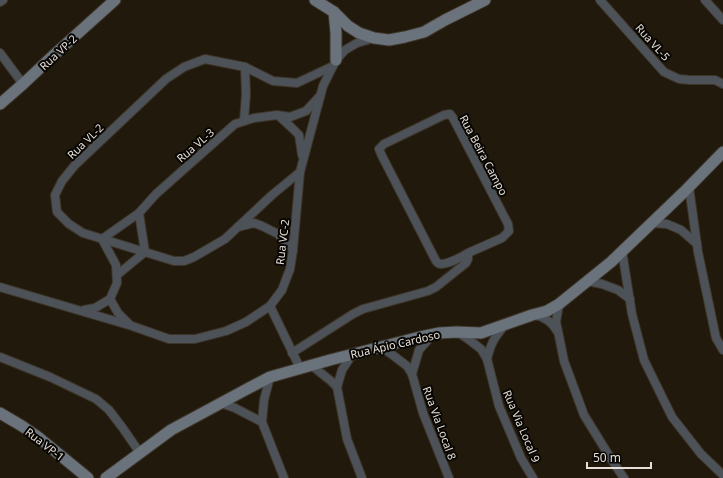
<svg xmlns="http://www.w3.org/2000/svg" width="723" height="478" viewBox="0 0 723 478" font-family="'Noto Sans',sans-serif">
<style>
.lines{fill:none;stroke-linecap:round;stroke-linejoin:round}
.street-casing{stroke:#3d3529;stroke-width:10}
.secondary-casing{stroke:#3d3529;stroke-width:13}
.street{stroke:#4d5258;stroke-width:8}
.secondary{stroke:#6a727b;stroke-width:11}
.labels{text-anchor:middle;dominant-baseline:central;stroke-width:4;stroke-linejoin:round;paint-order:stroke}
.street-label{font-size:11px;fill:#e5dfd7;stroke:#080603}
</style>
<rect width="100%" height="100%" fill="#22190d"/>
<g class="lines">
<!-- street casing -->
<g class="street-casing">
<g id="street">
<path d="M600,0L664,72L679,79L690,80H715L723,84"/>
<path d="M705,0L723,20"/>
<path d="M0,2L3,0"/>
<path d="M0,53L23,84"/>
<path d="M279,116L291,127L299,135L302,155"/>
<path d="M244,121L246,94L245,67"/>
<path d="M300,172L272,195L225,239L194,257L184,261H174L83,233L69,224L57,212L55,195L62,181L75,165L166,79L184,67L205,59L245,67L273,81L297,83L333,66"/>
<path d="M689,187L698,252L716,338L723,350"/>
<path d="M652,223L667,224L681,230L697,244"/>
<path d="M238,227L254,223L262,226L278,234L293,250"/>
<path d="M622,251L632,314L644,360L672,417L701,454L723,475"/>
<path d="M117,275L145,252L139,213L156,194L235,124L254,118L277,115L290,117L306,111L319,97"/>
<path d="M587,281L602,284L618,290L630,299"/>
<path d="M0,287L132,326L169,339H195L226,331L246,322L270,306L282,290L290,269L293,250L300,172L323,86L336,60L345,50L357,43L374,38"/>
<path d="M110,299L118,313L130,325"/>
<path d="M559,304L556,322L558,331L564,361L584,415L613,462L624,478"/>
<path d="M270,306L300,368"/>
<path d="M84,310L95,308L110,299L117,283L116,265L102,239L139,213"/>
<path d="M535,315C545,317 552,322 557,331"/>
<path d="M459,333L468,339L481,349L487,359L499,406L521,458L533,478"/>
<path d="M434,334L427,341L419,350L412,374L423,413L449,478"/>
<path d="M379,347L390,353L407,366L412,374"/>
<path d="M292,353L353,314L363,309L428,291L436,287L466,263L468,259V253L502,238L509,231L508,224L453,118L450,114L444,115L384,144L379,149L382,156L436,261C438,263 438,264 441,264C448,264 462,257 468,253"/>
<path d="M352,355L342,370L337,387L347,439L362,478"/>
<path d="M0,357L50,377L96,399L109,410L122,427L140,453"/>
<path d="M487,359C491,343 494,338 505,325"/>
<path d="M311,365L331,381L337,387"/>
<path d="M270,377L264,400L262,422L284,478"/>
<path d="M221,403L235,408L262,422"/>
</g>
</g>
<!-- secondary casing -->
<g class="secondary-casing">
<g id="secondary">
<path d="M315,0L334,12L348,26L359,33L374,38L389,40L405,37L424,32L445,20L485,0"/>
<path d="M334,12L336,33V60"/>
<path d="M0,104L23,84L56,53L115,0"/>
<path d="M0,413L22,426L38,437L88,478"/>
<path d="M106,478L171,430L247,389L270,377L330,360L420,337L439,333L457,332L481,333L532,315L547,311L559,304L611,262L684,192L723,152"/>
</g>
</g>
<!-- street -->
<use href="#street" class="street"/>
<!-- secondary -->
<use href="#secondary" class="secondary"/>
</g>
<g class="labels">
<!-- street labels -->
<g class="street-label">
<text transform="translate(653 42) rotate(48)">Rua VL-5</text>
<text transform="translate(58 52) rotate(-43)">Rua VP-2</text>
<text transform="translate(85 141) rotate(-44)">Rua VL-2</text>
<text transform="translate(195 145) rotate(-41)">Rua VL-3</text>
<text transform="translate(484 155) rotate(62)">Rua Beira Campo</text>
<text transform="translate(282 242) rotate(-83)">Rua VC-2</text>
<text transform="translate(395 344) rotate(-13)">Rua Ápio Cardoso</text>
<text transform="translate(440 423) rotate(70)">Rua Via Local 8</text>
<text transform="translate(522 426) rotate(67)">Rua Via Local 9</text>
<text transform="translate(45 444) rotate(38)">Rua VP-1</text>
</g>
</g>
<!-- scale -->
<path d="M587 462v6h64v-6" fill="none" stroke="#e5dfd7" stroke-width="2"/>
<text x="593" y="462" font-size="12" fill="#e5dfd7" stroke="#080603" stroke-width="3" paint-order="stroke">50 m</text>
</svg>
